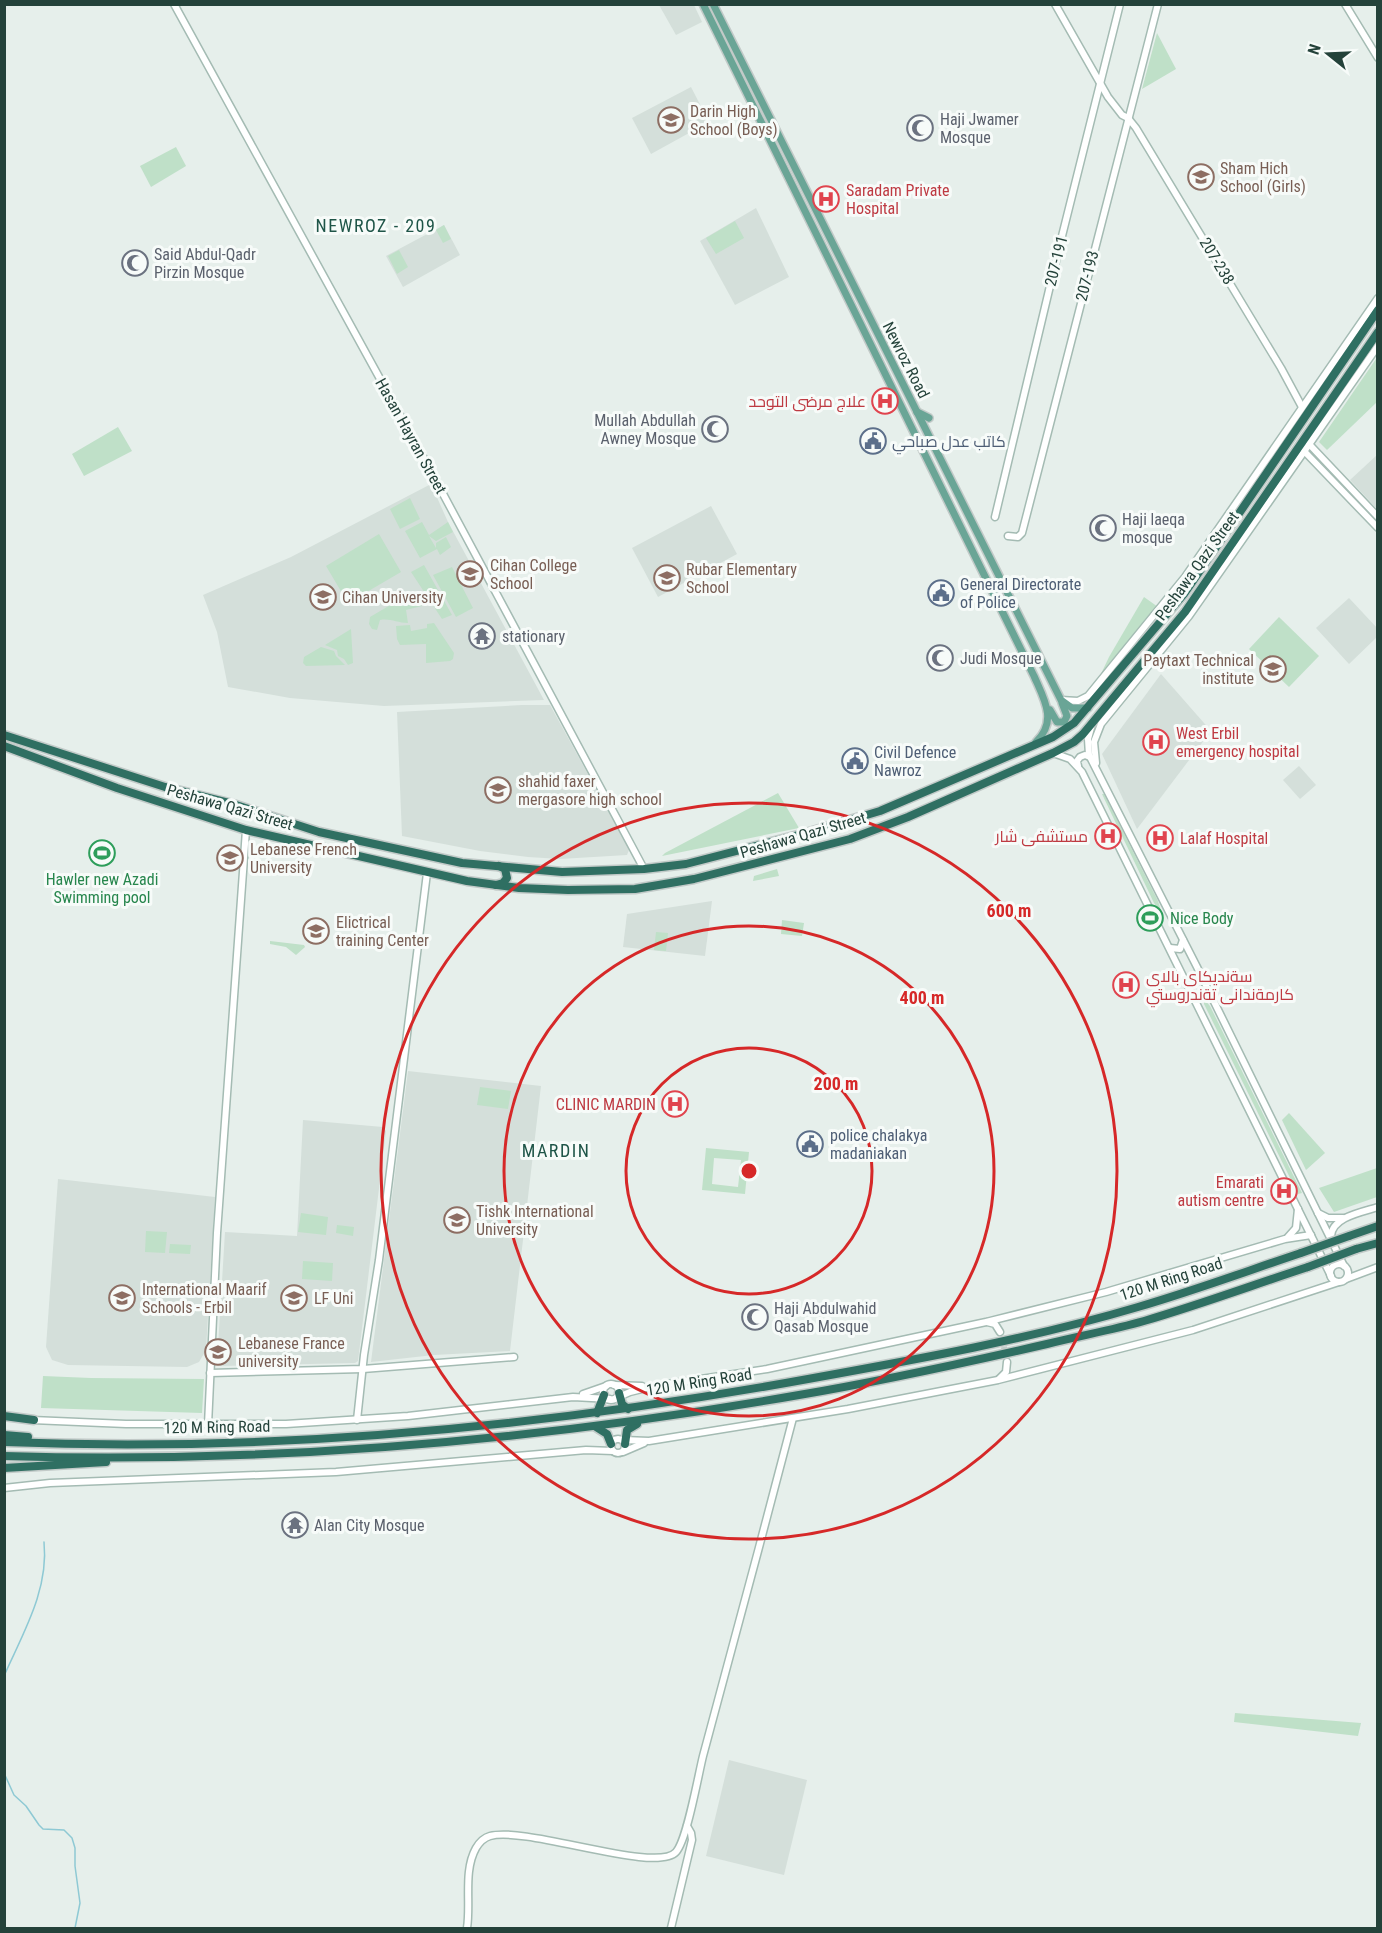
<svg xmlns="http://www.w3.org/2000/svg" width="1382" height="1933" viewBox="0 0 1382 1933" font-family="'Roboto Condensed',Cairo,sans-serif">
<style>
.built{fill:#d4dfda}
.green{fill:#bfe0c8;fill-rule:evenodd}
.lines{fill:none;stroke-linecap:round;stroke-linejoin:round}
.stream{stroke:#8ec9d4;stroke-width:1.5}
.secondary-tunnel{stroke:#bfccc8;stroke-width:6;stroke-dasharray:6 3;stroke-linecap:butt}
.secondary-casing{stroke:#a4bbb3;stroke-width:9}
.primary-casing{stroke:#c2cac8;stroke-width:10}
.highway-casing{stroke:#c2cac8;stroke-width:11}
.secondary{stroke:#fff;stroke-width:6}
.primary{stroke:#6aa596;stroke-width:7}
.highway{stroke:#2f6f62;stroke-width:8}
.highway-bridge-casing{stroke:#c2cac8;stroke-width:11;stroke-linecap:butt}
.highway-bridge{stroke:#2f6f62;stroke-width:8}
.ring{fill:none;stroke:#d62828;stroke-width:3}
.labels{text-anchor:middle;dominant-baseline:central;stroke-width:6;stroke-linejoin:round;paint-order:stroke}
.education-label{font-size:16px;fill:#785e54;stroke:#f7fbf9;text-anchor:start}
.worship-label{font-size:16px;fill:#5b616d;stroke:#f7fbf9;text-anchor:start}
.health-label{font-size:16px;fill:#be3a42;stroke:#f7fbf9;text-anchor:start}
.street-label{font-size:16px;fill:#24423a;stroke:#f7fbf9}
.service-label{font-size:16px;fill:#4e5e75;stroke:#f7fbf9;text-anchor:start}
.leisure-label{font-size:16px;fill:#27864d;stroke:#f7fbf9}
.neighbourhood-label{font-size:18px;letter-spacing:1.5px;fill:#1f5548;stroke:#f7fbf9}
.centre{fill:#d62828;stroke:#f7fbf9;stroke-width:3}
.ring-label{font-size:18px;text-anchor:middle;font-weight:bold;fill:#d62828;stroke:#f7fbf9;stroke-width:6;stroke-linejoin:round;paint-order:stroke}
</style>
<rect width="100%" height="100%" fill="#e6efeb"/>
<!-- built -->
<g class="built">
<path d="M659,5H694L702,22L676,35Z"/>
<path d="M691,87L709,122L651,154L632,118Z"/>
<path d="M756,208L789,277L735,305L700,241Z"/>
<path d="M444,225L460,255L403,287L386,256Z"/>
<path d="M1377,455V509L1350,480Z"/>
<path d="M431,484L448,522L544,700L384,706L290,698L228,687L217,632L203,595L291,557Z"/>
<path d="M711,506L737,554L658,597L632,548Z"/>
<path d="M1349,598L1378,629L1377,637L1349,664L1316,628Z"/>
<path d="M1161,674L1211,731L1137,829L1102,754Z"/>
<path d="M522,705H550L627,845L629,850L627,855L560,859L528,857L480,851L402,836L397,712Z"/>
<path d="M1299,766L1316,785L1300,799L1283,780Z"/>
<path d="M712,901L705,956L623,947L627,914Z"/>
<path d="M408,1071L541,1086L510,1351L434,1355L371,1362Z"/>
<path d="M303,1120L383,1127L386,1131L358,1361L355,1363L220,1366L217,1363L225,1232L297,1236Z"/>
<path d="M58,1179L215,1197L206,1350L199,1362L187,1367L68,1365L52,1360L46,1347Z"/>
<path d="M729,1760L807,1780L784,1875L706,1856Z"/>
</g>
<!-- green -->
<g class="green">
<path d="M1157,33L1176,69L1142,89Z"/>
<path d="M176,147L186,166L151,187L140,166Z"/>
<path d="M735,221L744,238L716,254L706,238Z"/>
<path d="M444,225L451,239L443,243L436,230Z"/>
<path d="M399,250L408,267L397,274L388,256Z"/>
<path d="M1376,359L1377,402L1327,450L1319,442Z"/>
<path d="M118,427L132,451L84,476L72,454Z"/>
<path d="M410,498L420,519L400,529L390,509Z"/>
<path d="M422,522L429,535L448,522L453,532L436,541L429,536L436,548V543L446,537L451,547L440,555L437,549L420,558L405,531Z"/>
<path d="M379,534L401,572L348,603L326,566Z"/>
<path d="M424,565L452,615L442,619L411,572Z"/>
<path d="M452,567L473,608L456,617L433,575Z"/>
<path d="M409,594L416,598L422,606L406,610L408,623C397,623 390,618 380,620L377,630L372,629L369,624L370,617Z"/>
<path d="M1144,597L1158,607L1100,676L1109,657Z"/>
<path d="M1279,617L1319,656L1289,687L1249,649Z"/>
<path d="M434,623L454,653L453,659L450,661L426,663V644L400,645L397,639L396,626L410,625L411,631L427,628V624Z"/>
<path d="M351,629L353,663L348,665L344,659L338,656L337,650L325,645Z"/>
<path d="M321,647L334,651L336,656L345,665L306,666L303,663L304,657Z"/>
<path d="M778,793L799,828L662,856L665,853Z"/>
<path d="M1102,794H1104L1158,901L1162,914L1154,903Z"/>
<path d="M777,869L779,876L753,881L754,876Z"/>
<path d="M782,920L804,923L802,936L781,934Z"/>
<path d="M656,932L668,933L666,951L654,950Z"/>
<path d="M270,941L304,945L305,947L296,955L286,947L270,944Z"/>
<path d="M1204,999L1210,1006L1302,1193L1298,1194L1204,1004Z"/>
<path d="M480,1087L511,1091L508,1109L477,1105Z"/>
<path d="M1289,1113L1325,1153L1306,1170L1282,1120Z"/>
<path d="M706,1148L749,1152L745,1194L702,1190ZM714,1158L741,1160L738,1187L712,1184Z"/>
<path d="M1377,1168V1197L1334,1212L1319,1188Z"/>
<path d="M301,1213L328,1217L326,1235L298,1232Z"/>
<path d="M337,1225L354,1227L353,1236L336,1233Z"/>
<path d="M146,1231L167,1232L165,1253L145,1252Z"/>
<path d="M170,1244L191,1245L190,1254L169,1253Z"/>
<path d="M303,1261L333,1263L332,1281L302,1279Z"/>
<path d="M43,1376L91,1378L204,1379L202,1413L41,1408Z"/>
<path d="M1235,1713L1361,1723L1358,1736L1234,1722Z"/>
</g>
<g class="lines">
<!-- stream -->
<g class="stream">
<path d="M4,1676C23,1633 49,1590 44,1542"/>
<path d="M4,1773L14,1795L26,1806L39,1825L43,1829L64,1830L72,1838L75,1848V1866L80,1903L75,1928"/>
</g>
<!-- secondary-tunnel -->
<path class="secondary-tunnel" d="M1002,1338L1007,1362"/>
<!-- secondary casing -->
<g class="secondary-casing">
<g id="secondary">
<path d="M174,4L434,477L644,869"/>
<path d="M1055,4L1108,97L1122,115L1128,118L1136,128L1281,368L1302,407"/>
<path d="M1345,4L1378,58"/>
<path d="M1309,444L1378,517"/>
<path d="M1304,451L1378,528"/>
<path d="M995,517L1060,244L1120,4"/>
<path d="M1008,536L1018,537L1022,533L1158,4"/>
<path d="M1061,700L1078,701L1088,696L1185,577L1378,298"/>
<path d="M1092,724L1088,739L1089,755L1197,967L1344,1266"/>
<path d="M1053,753L1070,759L1082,772L1331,1276"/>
<path d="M1096,763L1094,742L1101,724L1189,616L1378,346"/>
<path d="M1078,766L1077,761L1080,757L1085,755L1090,757"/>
<path d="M1170,948L1180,949L1183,940"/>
<path d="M1318,1213L1328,1218H1343"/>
<path d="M1331,1236C1332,1217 1362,1212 1378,1207"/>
<path d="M1288,1237L1296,1228L1298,1209"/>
<circle cx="1339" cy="1273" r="9"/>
<path d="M1346,1279L1378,1267"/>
<path d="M987,1322L995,1324L1000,1332"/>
<path d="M210,1373L363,1369L514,1357"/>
<path d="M999,1379L1006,1372L1007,1362"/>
<circle cx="611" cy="1392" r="8"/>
<path d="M614,1385L642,1386"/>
<path d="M583,1394L606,1386"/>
<path d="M614,1399L630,1392L654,1386L767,1369L986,1322L1106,1292L1285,1239L1311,1235"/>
<path d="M32,1420L126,1424H286L408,1416L573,1397L610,1399"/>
<path d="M357,1420L364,1355L379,1260L427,873"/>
<path d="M208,1425L217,1233L246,830"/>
<circle cx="618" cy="1446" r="7"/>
<path d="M624,1440L649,1441L848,1409L998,1380L1193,1330L1339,1282"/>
<path d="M623,1452L644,1443"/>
<path d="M4,1488L50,1483L336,1472L586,1450L613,1451"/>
<path d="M467,1928C471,1903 463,1871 476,1848C479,1843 483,1838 490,1836C527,1826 656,1874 676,1852C687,1840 698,1776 703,1756C733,1643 764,1531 793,1418"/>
<path d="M671,1928L692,1840L691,1833L687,1826"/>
</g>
</g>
<!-- primary casing -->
<g class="primary-casing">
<g id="primary">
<path d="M703,4L1034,676C1044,699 1058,721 1036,742"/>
<path d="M713,4L1061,700L1072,708H1088"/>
<path d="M917,412L929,418"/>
<path d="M1050,710L1057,722H1064L1067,716L1062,703"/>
</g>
</g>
<!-- highway casing -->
<g class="highway-casing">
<g id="highway">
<path d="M4,735L165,787L233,804L319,832L462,863L562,872L644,869L686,864L806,833L880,811L1053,737L1074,723L1184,594L1378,310"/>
<path d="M4,746L117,788L246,830L467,881L519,888L568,890L635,889L694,879L850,839L908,817L1053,753L1074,742L1083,734L1185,612L1378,332"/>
<path d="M496,885L503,883L507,878L505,869L499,866"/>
<path d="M1349,1236L1378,1226"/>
<path d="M1356,1249L1378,1243"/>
<path d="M619,1393L622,1404L628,1409"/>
<path d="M597,1413L604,1395"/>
<path d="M4,1416L34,1420"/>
<path d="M596,1427L607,1434L611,1444"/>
<path d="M4,1435L28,1437"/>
<path d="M4,1442C273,1453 544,1427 808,1379C919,1359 1030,1339 1138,1307C1193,1291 1247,1271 1301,1253"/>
<path d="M625,1444L627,1430L637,1424"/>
<path d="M4,1456C271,1464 536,1441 799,1395C882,1381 964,1363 1047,1344C1079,1336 1112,1330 1144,1321C1199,1305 1253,1285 1308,1267"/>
<path d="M4,1468L106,1462"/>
</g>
</g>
<!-- secondary -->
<use href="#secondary" class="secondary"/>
<!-- primary -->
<use href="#primary" class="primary"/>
<!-- highway -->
<use href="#highway" class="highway"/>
<!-- highway-bridge casing -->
<g class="highway-bridge-casing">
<g id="highway-bridge">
<path d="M1301,1253L1349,1236"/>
<path d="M1308,1267L1356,1249"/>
</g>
</g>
<!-- highway-bridge -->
<use href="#highway-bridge" class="highway-bridge"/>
</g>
<!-- distance rings -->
<g class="ring">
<circle cx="749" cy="1171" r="123"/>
<circle cx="749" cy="1171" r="245"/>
<circle cx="749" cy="1171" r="368"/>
</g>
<!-- icons -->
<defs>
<g id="school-ring" transform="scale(1.35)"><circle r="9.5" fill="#f7fbf9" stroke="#8d6e63" stroke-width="1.5"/><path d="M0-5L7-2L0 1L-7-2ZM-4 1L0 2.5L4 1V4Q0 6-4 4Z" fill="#8d6e63"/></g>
<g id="mosque-ring" transform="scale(1.35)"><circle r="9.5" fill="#f7fbf9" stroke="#6b7280" stroke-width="1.5"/><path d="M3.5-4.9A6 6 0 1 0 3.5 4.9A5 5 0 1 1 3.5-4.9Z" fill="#6b7280"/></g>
<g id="hospital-ring" transform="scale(1.35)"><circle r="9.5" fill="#f7fbf9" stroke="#e0444e" stroke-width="1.5"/><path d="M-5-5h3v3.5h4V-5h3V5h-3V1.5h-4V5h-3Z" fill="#e0444e"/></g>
<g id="civic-ring" transform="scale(1.35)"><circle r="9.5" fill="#f7fbf9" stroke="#5c6f8a" stroke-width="1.5"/><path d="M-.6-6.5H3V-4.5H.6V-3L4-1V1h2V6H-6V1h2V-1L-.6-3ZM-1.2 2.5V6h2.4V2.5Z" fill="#5c6f8a"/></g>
<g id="university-ring" transform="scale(1.35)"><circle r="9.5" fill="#f7fbf9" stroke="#8d6e63" stroke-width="1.5"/><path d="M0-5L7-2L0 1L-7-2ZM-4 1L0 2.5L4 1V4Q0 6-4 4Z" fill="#8d6e63"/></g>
<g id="temple-ring" transform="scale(1.35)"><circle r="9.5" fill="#f7fbf9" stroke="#6b7280" stroke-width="1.5"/><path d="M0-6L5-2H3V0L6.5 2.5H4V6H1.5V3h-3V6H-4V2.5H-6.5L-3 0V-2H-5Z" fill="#6b7280"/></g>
<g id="stadium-ring" transform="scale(1.35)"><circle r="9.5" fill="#f7fbf9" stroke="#2e9e5b" stroke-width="1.5"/><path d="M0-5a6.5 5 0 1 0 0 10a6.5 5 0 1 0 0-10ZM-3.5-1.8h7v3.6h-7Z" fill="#2e9e5b"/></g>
</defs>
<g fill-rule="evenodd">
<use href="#school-ring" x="671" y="120"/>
<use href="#mosque-ring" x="920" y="128"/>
<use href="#school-ring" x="1201" y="177"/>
<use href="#hospital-ring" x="826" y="199"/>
<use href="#mosque-ring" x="135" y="263"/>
<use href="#hospital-ring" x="885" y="401"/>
<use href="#mosque-ring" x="715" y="429"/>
<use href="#civic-ring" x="873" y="441"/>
<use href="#mosque-ring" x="1103" y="528"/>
<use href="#school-ring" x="470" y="574"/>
<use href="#school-ring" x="667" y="578"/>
<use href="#civic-ring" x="941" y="593"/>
<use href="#university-ring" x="323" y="597"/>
<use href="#temple-ring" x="482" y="636"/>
<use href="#mosque-ring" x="940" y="658"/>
<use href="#school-ring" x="1273" y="669"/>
<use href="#hospital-ring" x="1156" y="742"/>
<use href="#civic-ring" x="855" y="761"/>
<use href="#school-ring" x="498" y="790"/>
<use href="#hospital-ring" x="1108" y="836"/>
<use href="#hospital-ring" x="1160" y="838"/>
<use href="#stadium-ring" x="102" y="853"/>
<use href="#university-ring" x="230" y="858"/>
<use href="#stadium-ring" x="1150" y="918"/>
<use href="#university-ring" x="316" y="931"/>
<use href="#hospital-ring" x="1126" y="985"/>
<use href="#hospital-ring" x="675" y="1104"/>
<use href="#civic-ring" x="810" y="1144"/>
<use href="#hospital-ring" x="1284" y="1191"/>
<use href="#university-ring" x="457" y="1220"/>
<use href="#school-ring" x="122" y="1298"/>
<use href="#university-ring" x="294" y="1298"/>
<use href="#mosque-ring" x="755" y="1317"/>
<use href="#university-ring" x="218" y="1352"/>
<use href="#temple-ring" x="295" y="1525"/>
</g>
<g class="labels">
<!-- education labels -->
<g class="education-label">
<text x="690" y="111">Darin High<tspan x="690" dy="18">School (Boys)</tspan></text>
<text x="1220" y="168">Sham Hich<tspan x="1220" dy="18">School (Girls)</tspan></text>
<text x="490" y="565">Cihan College<tspan x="490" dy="18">School</tspan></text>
<text x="686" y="569">Rubar Elementary<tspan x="686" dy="18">School</tspan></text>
<text x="342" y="597">Cihan University</text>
<text x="1254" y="660" text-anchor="end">Paytaxt Technical<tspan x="1254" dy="18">institute</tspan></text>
<text x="518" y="781">shahid faxer<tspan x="518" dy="18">mergasore high school</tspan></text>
<text x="250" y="849">Lebanese French<tspan x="250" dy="18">University</tspan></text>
<text x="336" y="922">Elictrical<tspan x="336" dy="18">training Center</tspan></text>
<text x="476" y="1211">Tishk International<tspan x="476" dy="18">University</tspan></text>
<text x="142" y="1289">International Maarif<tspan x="142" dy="18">Schools - Erbil</tspan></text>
<text x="314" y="1298">LF Uni</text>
<text x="238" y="1343">Lebanese France<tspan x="238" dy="18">university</tspan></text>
</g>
<!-- worship labels -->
<g class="worship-label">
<text x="940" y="119">Haji Jwamer<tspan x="940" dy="18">Mosque</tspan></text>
<text x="154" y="254">Said Abdul-Qadr<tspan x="154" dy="18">Pirzin Mosque</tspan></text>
<text x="696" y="420" text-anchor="end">Mullah Abdullah<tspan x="696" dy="18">Awney Mosque</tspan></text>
<text x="1122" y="519">Haji laeqa<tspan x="1122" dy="18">mosque</tspan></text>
<text x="502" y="636">stationary</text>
<text x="960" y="658">Judi Mosque</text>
<text x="774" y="1308">Haji Abdulwahid<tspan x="774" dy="18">Qasab Mosque</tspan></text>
<text x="314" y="1525">Alan City Mosque</text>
</g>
<!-- health labels -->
<g class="health-label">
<text x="846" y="190">Saradam Private<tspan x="846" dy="18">Hospital</tspan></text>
<text x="866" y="401" text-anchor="end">علاج مرضى التوحد</text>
<text x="1176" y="733">West Erbil<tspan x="1176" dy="18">emergency hospital</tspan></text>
<text x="1088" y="836" text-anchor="end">مستشفى شار</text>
<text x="1180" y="838">Lalaf Hospital</text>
<text x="1146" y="976">سةنديكاى بالاى<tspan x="1146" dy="18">كارمةندانى تةندروستي</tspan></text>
<text x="656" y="1104" text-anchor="end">CLINIC MARDIN</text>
<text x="1264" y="1182" text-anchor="end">Emarati<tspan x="1264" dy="18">autism centre</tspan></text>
</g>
<!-- street labels -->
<g class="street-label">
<text transform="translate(1056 261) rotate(-76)">207-191</text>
<text transform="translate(1217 261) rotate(59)">207-238</text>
<text transform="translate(1087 276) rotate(-76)">207-193</text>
<text transform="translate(906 360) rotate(63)">Newroz Road</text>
<text transform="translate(411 436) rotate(61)">Hasan Hayran Street</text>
<text transform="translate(1197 566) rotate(-54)">Peshawa Qazi Street</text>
<text transform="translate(230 807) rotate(16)">Peshawa Qazi Street</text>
<text transform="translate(803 835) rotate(-16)">Peshawa Qazi Street</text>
<text transform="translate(1171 1279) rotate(-18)">120 M Ring Road</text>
<text transform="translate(699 1382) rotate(-9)">120 M Ring Road</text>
<text transform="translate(217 1427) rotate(-1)">120 M Ring Road</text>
</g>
<!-- service labels -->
<g class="service-label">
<text x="892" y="441">كاتب عدل صباحي</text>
<text x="960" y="584">General Directorate<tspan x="960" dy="18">of Police</tspan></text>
<text x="874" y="752">Civil Defence<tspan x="874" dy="18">Nawroz</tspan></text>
<text x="830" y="1135">police chalakya<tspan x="830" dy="18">madaniakan</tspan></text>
</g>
<!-- leisure labels -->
<g class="leisure-label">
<text x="102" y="879">Hawler new Azadi<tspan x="102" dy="18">Swimming pool</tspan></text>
<text x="1170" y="918" text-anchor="start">Nice Body</text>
</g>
<!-- neighbourhood labels -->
<g class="neighbourhood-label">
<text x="376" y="225">NEWROZ - 209</text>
<text x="556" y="1150">MARDIN</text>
</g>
</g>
<circle cx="749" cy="1171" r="9" class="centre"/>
<g class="ring-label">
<text x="1009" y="917">600 m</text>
<text x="922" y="1004">400 m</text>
<text x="836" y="1090">200 m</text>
</g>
<!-- border -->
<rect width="1382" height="1933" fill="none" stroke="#24423a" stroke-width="12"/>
<!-- north arrow -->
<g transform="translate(1328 54) rotate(288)" stroke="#f7fbf9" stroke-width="4.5" paint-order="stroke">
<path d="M0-4.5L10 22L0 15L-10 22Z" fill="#24423a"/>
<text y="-9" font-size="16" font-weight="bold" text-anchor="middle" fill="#24423a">N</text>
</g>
</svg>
